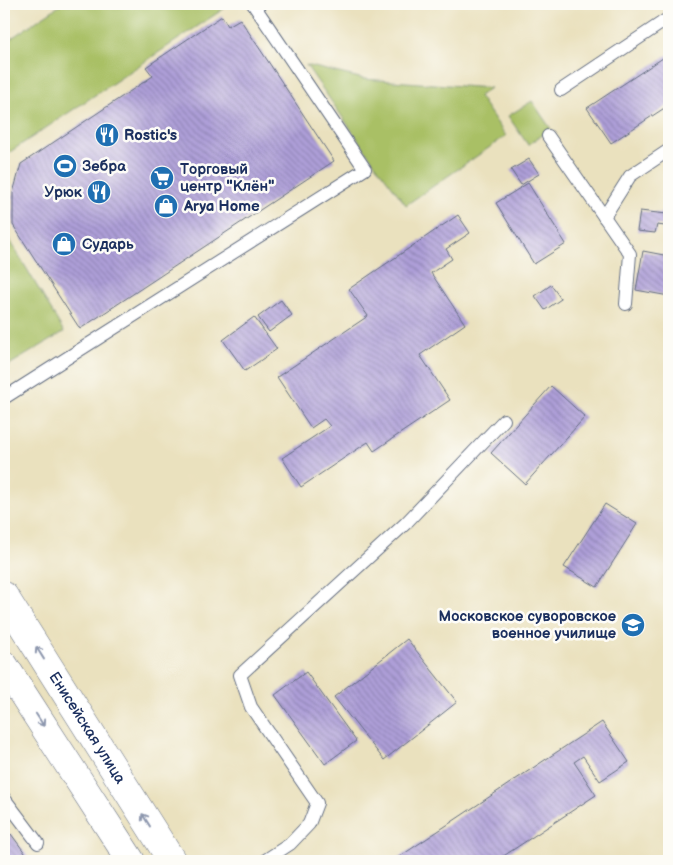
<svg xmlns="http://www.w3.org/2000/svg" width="673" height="865" viewBox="0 0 673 865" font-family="'Balsamiq Sans',sans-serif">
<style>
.green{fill:#a9c065;stroke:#627862}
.building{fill:url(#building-back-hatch)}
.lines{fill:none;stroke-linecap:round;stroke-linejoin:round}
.service-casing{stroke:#636d80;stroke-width:14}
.secondary-casing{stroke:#636d80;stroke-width:29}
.service{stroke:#fff;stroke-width:12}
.secondary{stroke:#fff;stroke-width:28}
.oneway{stroke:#8d97ae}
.labels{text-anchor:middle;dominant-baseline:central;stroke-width:5;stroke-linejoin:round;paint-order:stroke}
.poi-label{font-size:15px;font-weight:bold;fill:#1b2f5e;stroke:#fdfcf7;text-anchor:start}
.street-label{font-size:15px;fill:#1b2f5e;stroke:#fdfcf7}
</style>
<defs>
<pattern id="building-back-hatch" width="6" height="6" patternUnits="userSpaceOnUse" patternTransform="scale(1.25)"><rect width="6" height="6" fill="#ae9fd8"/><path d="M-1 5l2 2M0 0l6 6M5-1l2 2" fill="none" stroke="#8d82b2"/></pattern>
</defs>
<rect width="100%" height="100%" fill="#fdfcf7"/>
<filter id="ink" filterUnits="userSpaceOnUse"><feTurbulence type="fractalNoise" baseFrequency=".02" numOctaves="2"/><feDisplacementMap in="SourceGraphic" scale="10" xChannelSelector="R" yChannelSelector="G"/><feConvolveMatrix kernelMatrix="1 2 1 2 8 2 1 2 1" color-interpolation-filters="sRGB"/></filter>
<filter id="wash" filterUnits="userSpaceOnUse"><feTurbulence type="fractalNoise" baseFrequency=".0096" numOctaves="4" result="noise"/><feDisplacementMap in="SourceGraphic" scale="20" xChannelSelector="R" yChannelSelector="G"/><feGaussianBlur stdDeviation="1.12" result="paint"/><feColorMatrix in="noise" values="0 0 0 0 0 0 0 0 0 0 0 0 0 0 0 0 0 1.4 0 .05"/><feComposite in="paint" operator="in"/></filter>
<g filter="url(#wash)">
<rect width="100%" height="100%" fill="#eae1be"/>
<!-- green -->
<g class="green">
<path d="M62,4H231L4,156V43Z"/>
<path d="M306,65L364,79L490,88L479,96L506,136L406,205L375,164Z"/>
<path d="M532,101L551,129L528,145L508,116Z"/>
<path d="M4,230L64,332L4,368Z"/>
</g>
<g id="blocks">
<!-- building -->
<g class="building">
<path d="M222,16L228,26L240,19L334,161L80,329L13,225V193L21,164L153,76L146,67Z"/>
<path d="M669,54V105L611,143L587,108Z"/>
<path d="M529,159L539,174L521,185L511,170Z"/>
<path d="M528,183L566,244L534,264L496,203Z"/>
<path d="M640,211L667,214L665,226L657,225L655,233L637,231Z"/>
<path d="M458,215L470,233L446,249L452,259L431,273L465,324L420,355L450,400L374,451L368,442L301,487L282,458L330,426L324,419L311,428L277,377L368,316L349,289Z"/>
<path d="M643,251L669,256V296L636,290Z"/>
<path d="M551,285L561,299L545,310L535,296Z"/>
<path d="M281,300L292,315L269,332L258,317Z"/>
<path d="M254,317L277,349L245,371L223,340Z"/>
<path d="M551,386L585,417L525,484L491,453Z"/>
<path d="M605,504L637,524L597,587L564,567Z"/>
<path d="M407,639L457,702L384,760L334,697Z"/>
<path d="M306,672L356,741L325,764L275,695Z"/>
<path d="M602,722L629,762L600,781L583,756L574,762L596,795L496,861H393Z"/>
<path d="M11,834L31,861H4V840Z"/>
</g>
</g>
</g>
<g filter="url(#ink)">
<use href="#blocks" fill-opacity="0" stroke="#636d80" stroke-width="1"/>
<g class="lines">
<!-- service casing -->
<g class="service-casing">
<g id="service">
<path d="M561,90L669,18"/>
<path d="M548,136L630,254L626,304"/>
<path d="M604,217L630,176L669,150"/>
<path d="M4,398L365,169L253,4"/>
<path d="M4,798L38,843"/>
<path d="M264,861L290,844L309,824L317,803L251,707L240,675L405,524L504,420"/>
</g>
</g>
<!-- secondary casing -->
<g class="secondary-casing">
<g id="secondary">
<path id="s1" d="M4,596L172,861"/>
<path d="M4,665L131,861"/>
</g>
</g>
<!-- service -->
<use href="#service" class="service"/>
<!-- secondary -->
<use href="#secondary" class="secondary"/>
</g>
<!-- one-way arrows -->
<defs><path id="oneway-shaft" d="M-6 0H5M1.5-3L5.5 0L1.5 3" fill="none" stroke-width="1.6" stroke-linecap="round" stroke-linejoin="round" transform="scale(1.25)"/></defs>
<g class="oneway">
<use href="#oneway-shaft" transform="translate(40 653) rotate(-122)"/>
<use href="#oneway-shaft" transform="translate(40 720) rotate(57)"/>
<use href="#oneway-shaft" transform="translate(146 820) rotate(-122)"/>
</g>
</g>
<!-- icons -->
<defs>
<g id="restaurant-disc" transform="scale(1.25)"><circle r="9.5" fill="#1f6fb2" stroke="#fdfcf7"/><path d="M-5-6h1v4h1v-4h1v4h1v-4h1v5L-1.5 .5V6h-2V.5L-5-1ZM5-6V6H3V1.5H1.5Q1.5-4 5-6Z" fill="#fff"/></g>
<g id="stadium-disc" transform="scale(1.25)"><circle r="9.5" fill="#1f6fb2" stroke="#fdfcf7"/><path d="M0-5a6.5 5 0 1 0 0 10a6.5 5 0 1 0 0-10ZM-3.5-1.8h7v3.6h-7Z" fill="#fff"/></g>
<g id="supermarket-disc" transform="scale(1.25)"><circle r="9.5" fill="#1f6fb2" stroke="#fdfcf7"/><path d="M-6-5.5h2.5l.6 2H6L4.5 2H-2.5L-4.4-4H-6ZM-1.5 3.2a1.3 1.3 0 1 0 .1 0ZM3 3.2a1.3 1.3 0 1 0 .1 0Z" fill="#fff"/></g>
<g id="shop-disc" transform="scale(1.25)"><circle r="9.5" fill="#1f6fb2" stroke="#fdfcf7"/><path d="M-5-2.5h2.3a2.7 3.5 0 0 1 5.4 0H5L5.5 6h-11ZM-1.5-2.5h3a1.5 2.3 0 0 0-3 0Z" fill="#fff"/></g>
<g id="university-disc" transform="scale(1.25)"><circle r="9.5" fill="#1f6fb2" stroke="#fdfcf7"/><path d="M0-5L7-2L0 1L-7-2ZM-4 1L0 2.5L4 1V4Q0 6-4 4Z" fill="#fff"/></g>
</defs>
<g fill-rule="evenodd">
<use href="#restaurant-disc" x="107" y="135"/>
<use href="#stadium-disc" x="65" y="166"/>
<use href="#supermarket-disc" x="162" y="178"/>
<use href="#restaurant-disc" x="99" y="192"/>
<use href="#shop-disc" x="166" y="206"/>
<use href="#shop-disc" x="64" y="244"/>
<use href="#university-disc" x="633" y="625"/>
</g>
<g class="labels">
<!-- poi labels -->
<g class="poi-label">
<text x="124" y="135">Rostic's</text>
<text x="82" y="166">Зебра</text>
<text x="180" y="169">Торговый<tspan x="180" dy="17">центр "Клён"</tspan></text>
<text x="82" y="192" text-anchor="end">Урюк</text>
<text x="184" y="206">Arya Home</text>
<text x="82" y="244">Сударь</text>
<text x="616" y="616" text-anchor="end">Московское суворовское<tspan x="616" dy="17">военное училище</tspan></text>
</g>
<!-- street labels -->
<g class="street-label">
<text stroke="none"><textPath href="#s1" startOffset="156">Енисейская улица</textPath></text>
</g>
</g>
<!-- margin -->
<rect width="673" height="865" fill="none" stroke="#fdfcf7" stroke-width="20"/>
</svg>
